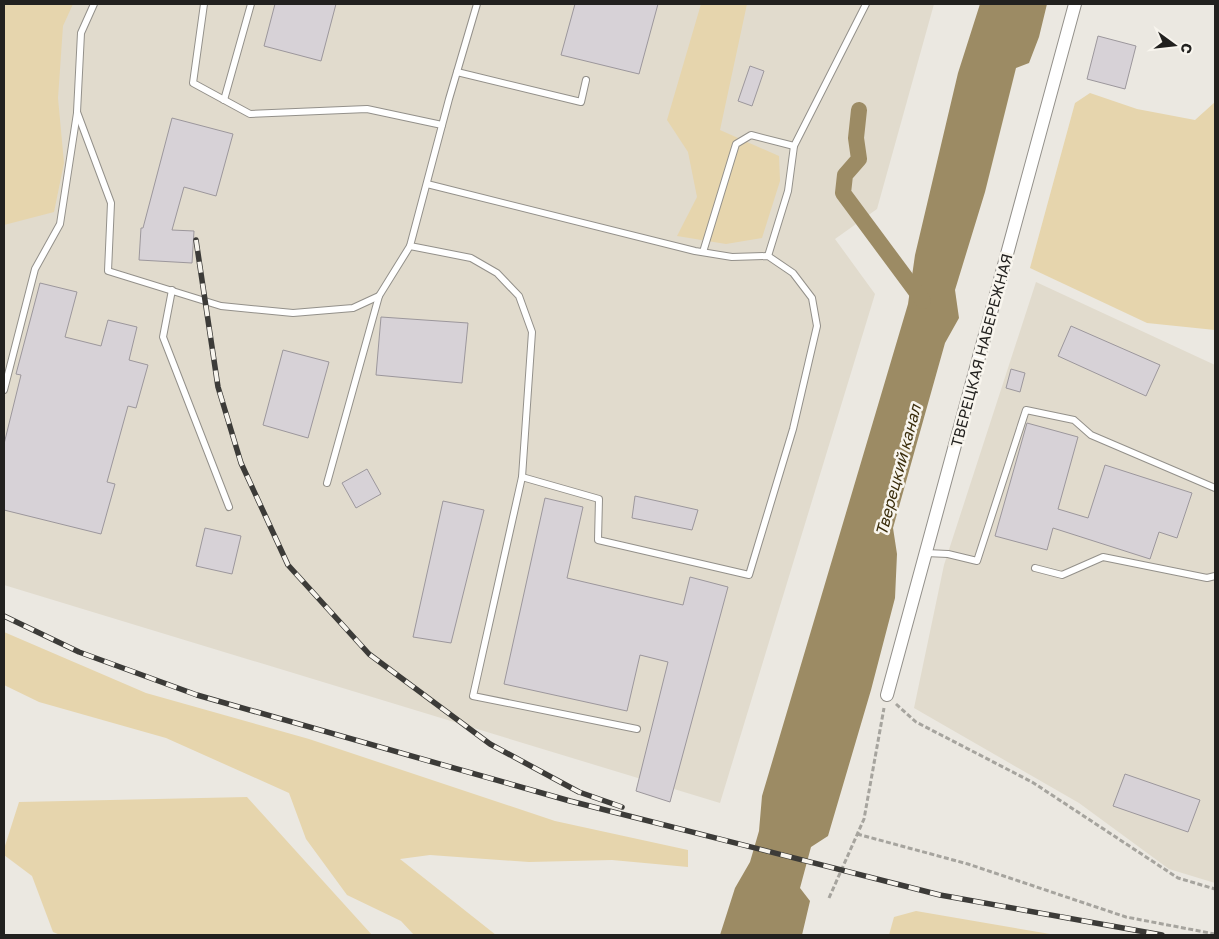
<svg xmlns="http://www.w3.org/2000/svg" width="1219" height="939" viewBox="0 0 1219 939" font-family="'Golos Text',sans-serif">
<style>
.built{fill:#e1dbcd}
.green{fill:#e6d5ad}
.water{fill:#9c8b64}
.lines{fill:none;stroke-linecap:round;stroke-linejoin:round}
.canal{stroke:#9c8b64;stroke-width:16}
.building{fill:#d7d2d7;stroke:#9c979c}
.lane-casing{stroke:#93908a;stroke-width:8}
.street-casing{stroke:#93908a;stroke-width:14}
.path{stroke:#a6a49e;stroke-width:3;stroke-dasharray:5 2.5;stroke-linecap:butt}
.lane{stroke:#fff;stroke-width:6}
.street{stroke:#fff;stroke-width:12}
.rail-casing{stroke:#3c3b38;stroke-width:5.5}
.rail{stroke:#f8f5ee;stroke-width:4;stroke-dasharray:11;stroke-linecap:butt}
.labels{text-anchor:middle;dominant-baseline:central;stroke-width:5;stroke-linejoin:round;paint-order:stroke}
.street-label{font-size:15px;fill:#22211f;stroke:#f8f5ee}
.water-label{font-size:16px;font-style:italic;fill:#3b2e0c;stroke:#f8f5ee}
</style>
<rect width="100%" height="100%" fill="#ebe8e1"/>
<!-- built -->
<g class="built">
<path d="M52,4H934L877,209L835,239L875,294L720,803L4,585V167Z"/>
<path d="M1036,282L1215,365V883L1169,869L1079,803L914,708L944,565Z"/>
</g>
<!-- green -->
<g class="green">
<path d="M4,4H73L63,26L58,98L64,163L54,212L4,225Z"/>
<path d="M701,4H747L720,130L779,156L780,181L762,238L726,244L677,236L697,197L688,152L667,120Z"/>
<path d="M1090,93L1137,109L1195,120L1215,102V330L1147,323L1030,268L1075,103Z"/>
<path d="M4,632L146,693L309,739L555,821L688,850V867L612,860L529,862L430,855L400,859L496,935H414L401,921L347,895L306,839L289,793L166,738L39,702L4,685Z"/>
<path d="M247,797L372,935H60L53,932L32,876L4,855V849L19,802Z"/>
<path d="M916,911L1056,935H889L894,917Z"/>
</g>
<!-- water -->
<path class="water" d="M980,4H1047L1039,37L1029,63L1016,68L985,192L955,290L959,318L945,343L893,528L897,554L895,598L871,690L828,836L811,847L800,888L810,901L802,935H720L735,888L750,862L759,831L762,796L908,304L915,255L958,73Z"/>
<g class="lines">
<!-- canal -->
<path class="canal" d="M859,110L856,138L859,159L845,175L843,193L923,301"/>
</g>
<!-- building -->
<g class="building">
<path d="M275,4H336L321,61L264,46Z"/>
<path d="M575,4H658L639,74L561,55Z"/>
<path d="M1098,36L1136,46L1125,89L1087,79Z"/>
<path d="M750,66L764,71L752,106L738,101Z"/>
<path d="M172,118L233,134L216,196L184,187L172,230L194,231L192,263L139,260L141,228H143Z"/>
<path d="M40,283L77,292L65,337L101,346L108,320L137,327L129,360L148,365L136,408L128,406L107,482L115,484L101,534L4,510V444L21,375L16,374Z"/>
<path d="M381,317L468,323L462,383L376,375Z"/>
<path d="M1071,326L1160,365L1146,396L1058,356Z"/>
<path d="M283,350L329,362L308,438L263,425Z"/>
<path d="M1011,369L1025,373L1020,392L1006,388Z"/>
<path d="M1027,423L1078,437L1058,509L1088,518L1105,465L1192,493L1177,538L1159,532L1150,559L1053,528L1047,550L995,536Z"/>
<path d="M367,469L381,494L356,508L342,483Z"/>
<path d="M635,496L698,510L692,530L632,518Z"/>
<path d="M545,498L583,507L567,578L683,605L690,577L728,587L670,802L636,791L668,662L640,655L627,711L504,684Z"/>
<path d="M443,501L484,510L451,643L413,637Z"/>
<path d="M205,528L241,536L232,574L196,566Z"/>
<path d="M1125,774L1200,800L1188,832L1113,806Z"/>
</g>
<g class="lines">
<!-- lane casing -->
<g class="lane-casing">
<g id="lane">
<path d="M94,4L81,33L77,112L111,203L108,271L221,306L293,313L353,308L379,296L410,246"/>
<path d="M204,4L193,83L250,114L367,109L442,125"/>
<path d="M477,4L449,99L410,246L471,258L497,273L519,296L532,332L522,477L473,696L637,729"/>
<path d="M457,72L581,102L586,80"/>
<path d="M224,100L251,4"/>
<path d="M427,184L695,251L732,257L768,256L793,273L812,298L817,326L793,429L749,575L598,540L599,499L522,477"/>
<path d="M703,252L736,144L751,135L794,146L866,4"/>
<path d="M768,256L788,191L794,146"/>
<path d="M172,290L163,337L229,507"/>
<path d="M4,390L35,269L60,224L77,113"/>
<path d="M327,483L379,296"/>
<path d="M926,553L948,554L977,561L1026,410L1074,420L1091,435L1215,488"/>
<path d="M1035,568L1062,575L1103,557L1207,578L1215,576"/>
</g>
</g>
<!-- street casing -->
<g class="street-casing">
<path id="street" d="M887,695L1075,4"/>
</g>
<!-- path -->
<g class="path">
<path d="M896,704L916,722L1032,782L1178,878L1215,889"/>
<path d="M857,834L968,864L1126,917L1215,934"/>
<path d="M829,898L864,819L884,708"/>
</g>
<!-- lane -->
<use href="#lane" class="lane"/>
<!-- street -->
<use href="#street" class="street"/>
<!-- rail casing -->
<g class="rail-casing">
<g id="rail">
<path d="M196,240L218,387L241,463L288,565L369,654L490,744L579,792L622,807"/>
<path d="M4,616L79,652L197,695L570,801L940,895L1162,935"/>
</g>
</g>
<!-- rail -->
<use href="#rail" class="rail"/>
</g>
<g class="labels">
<!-- street labels -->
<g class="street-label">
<text transform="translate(981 350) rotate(-75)">ТВЕРЕЦКАЯ НАБЕРЕЖНАЯ</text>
</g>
<!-- water labels -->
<g class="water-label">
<text transform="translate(898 470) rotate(-75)">Тверецкий канал</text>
</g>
</g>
<!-- border -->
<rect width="1219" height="939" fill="none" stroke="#22211f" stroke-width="10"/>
<!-- north arrow -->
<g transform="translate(1174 45) rotate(105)" stroke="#f8f5ee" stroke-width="4" paint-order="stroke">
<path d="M0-4L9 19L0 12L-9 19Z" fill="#22211f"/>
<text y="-8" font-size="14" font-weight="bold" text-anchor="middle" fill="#22211f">С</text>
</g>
</svg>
